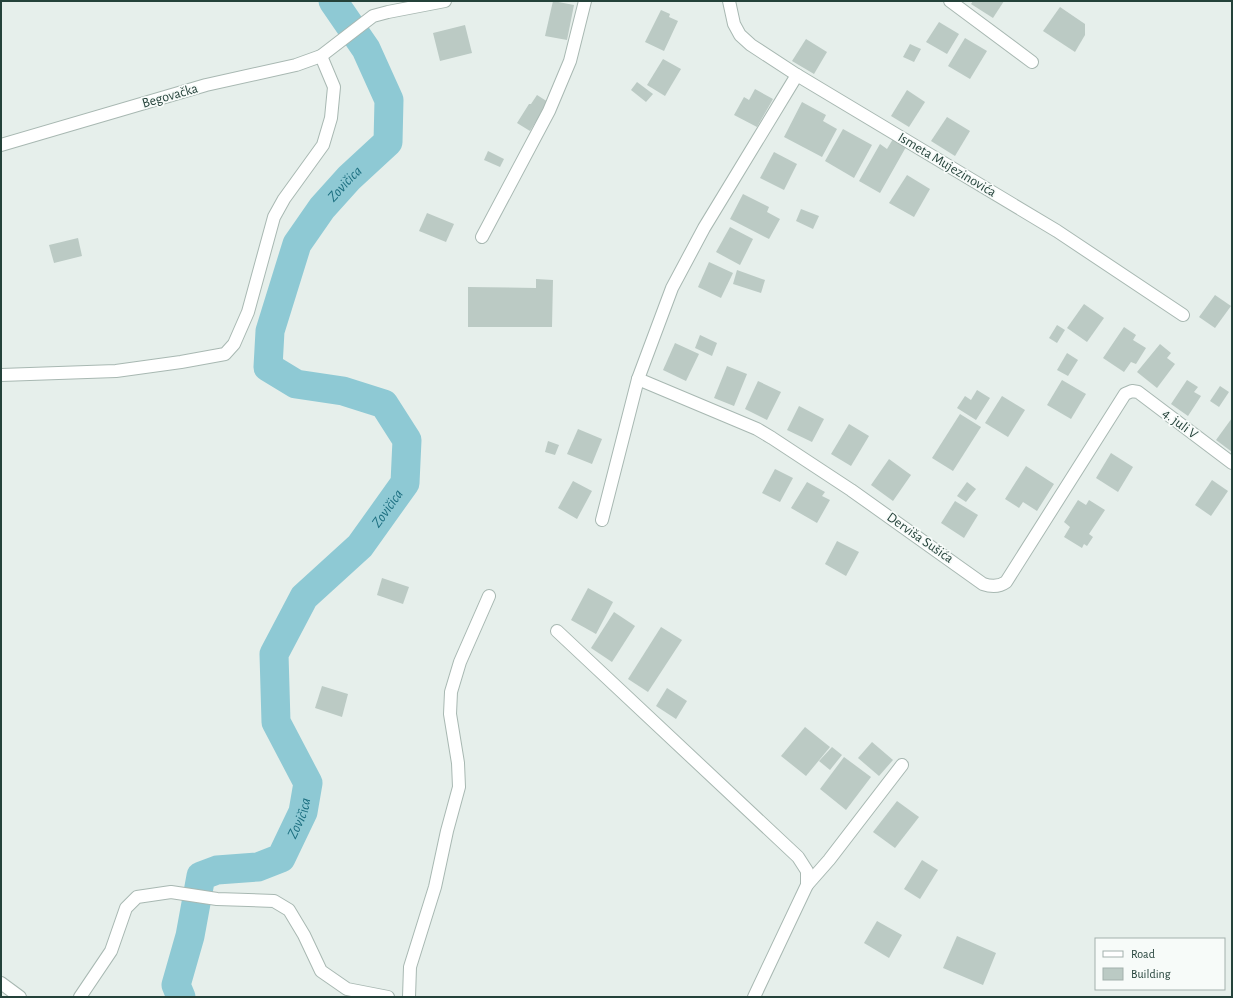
<svg xmlns="http://www.w3.org/2000/svg" width="1233" height="998" viewBox="0 0 1233 998" font-family="'Alegreya Sans',sans-serif">
<style>
.lines{fill:none;stroke-linecap:round;stroke-linejoin:round}
.river{stroke:#8ec9d4;stroke-width:29}
.building{fill:#bbcac4}
.minor-casing{stroke:#a8b8b2;stroke-width:14}
.minor{stroke:#fff;stroke-width:12}
.labels{text-anchor:middle;dominant-baseline:central;stroke-width:3.5;stroke-linejoin:round;paint-order:stroke}
.street-label{font-size:14px;fill:#24423a;stroke:#f7fbf9}
.water-label{font-size:15px;font-style:italic;fill:#1c6f80;stroke:#f7fbf9}
</style>
<rect width="100%" height="100%" fill="#e6efeb"/>
<g class="lines">
<!-- river -->
<path class="river" id="s1" d="M181,997L176,985L190,936L201,876L217,870L258,867L281,858L303,812L308,783L276,722L274,654L304,597L360,546L405,483L407,440L384,404L343,391L296,384L268,367L270,331L297,244L322,208L349,178L388,142L389,100L366,49L333,1"/>
</g>
<!-- building -->
<g class="building">
<path d="M553,1L574,5L567,40L545,36Z"/>
<path d="M973,1H1004L993,18L971,4Z"/>
<path d="M1060,7L1085,24V35L1075,52L1043,31Z"/>
<path d="M661,10L670,14L669,17L678,21L664,51L645,42Z"/>
<path d="M939,22L959,34L947,54L926,42Z"/>
<path d="M465,25L472,53L440,61L433,33Z"/>
<path d="M965,38L987,51L970,79L948,66Z"/>
<path d="M806,39L827,52L814,74L792,61Z"/>
<path d="M910,44L921,49L914,62L903,57Z"/>
<path d="M663,59L681,69L665,96L647,85Z"/>
<path d="M637,82L653,94L646,102L631,90Z"/>
<path d="M755,89L773,99L757,127L734,115L744,97L749,100Z"/>
<path d="M907,90L925,102L909,127L891,116Z"/>
<path d="M537,95L548,102L530,131L517,123L529,104H531Z"/>
<path d="M802,102L826,115L823,121L837,129L822,157L784,137Z"/>
<path d="M947,117L970,131L955,156L931,141Z"/>
<path d="M843,129L872,145L854,178L825,161Z"/>
<path d="M893,139L906,147L880,193L859,181L880,144L887,149Z"/>
<path d="M488,151L504,159L500,167L484,160Z"/>
<path d="M774,152L797,164L784,190L760,178Z"/>
<path d="M907,175L930,189L914,217L889,203Z"/>
<path d="M743,194L769,207L767,212L780,219L769,239L730,219Z"/>
<path d="M801,209L819,216L813,229L796,221Z"/>
<path d="M427,213L454,224L446,242L419,231Z"/>
<path d="M730,227L753,239L740,265L716,252Z"/>
<path d="M78,238L82,256L54,263L49,245Z"/>
<path d="M709,262L733,273L721,298L698,287Z"/>
<path d="M737,270L765,280L761,293L733,284Z"/>
<path d="M536,279L553,280L552,327H468V287L536,288Z"/>
<path d="M1215,295L1231,306L1215,328L1199,317Z"/>
<path d="M1084,304L1104,318L1087,342L1067,328Z"/>
<path d="M1057,325L1065,330L1057,343L1049,338Z"/>
<path d="M1124,327L1136,335L1133,340L1146,348L1136,364L1131,362L1124,372L1103,358Z"/>
<path d="M700,335L717,343L712,356L695,348Z"/>
<path d="M675,343L699,354L686,381L663,370Z"/>
<path d="M1160,344L1171,353L1167,358L1175,364L1157,388L1137,372Z"/>
<path d="M1067,353L1078,360L1068,376L1057,370Z"/>
<path d="M727,366L747,374L734,406L714,398Z"/>
<path d="M1062,380L1086,394L1071,419L1047,405Z"/>
<path d="M1187,380L1198,387L1194,392L1201,396L1188,416L1171,404Z"/>
<path d="M758,381L781,392L767,420L745,409Z"/>
<path d="M1220,386L1229,392L1219,407L1210,401Z"/>
<path d="M977,390L990,398L976,420L957,408L965,396L971,400Z"/>
<path d="M1002,396L1025,410L1008,437L985,423Z"/>
<path d="M799,406L824,419L812,442L787,430Z"/>
<path d="M960,414L981,427L953,471L932,458Z"/>
<path d="M1232,418V452L1216,440Z"/>
<path d="M849,424L869,436L851,466L831,454Z"/>
<path d="M578,429L602,439L592,464L567,454Z"/>
<path d="M548,441L559,445L555,455L545,452Z"/>
<path d="M1111,453L1133,467L1118,492L1096,478Z"/>
<path d="M889,459L911,475L893,501L871,485Z"/>
<path d="M1026,466L1054,484L1037,511L1023,502L1019,508L1005,499Z"/>
<path d="M775,469L793,478L780,502L762,493Z"/>
<path d="M1212,480L1228,491L1211,516L1195,505Z"/>
<path d="M573,481L592,491L577,519L558,508Z"/>
<path d="M807,482L825,492L822,496L830,500L817,523L791,508Z"/>
<path d="M967,482L976,489L966,502L957,496Z"/>
<path d="M1078,500L1086,505L1089,500L1105,510L1089,534L1093,537L1087,546L1084,544L1082,548L1064,537L1070,527L1064,522Z"/>
<path d="M955,501L978,515L964,538L941,523Z"/>
<path d="M837,541L859,552L846,576L825,564Z"/>
<path d="M382,578L409,587L403,604L377,595Z"/>
<path d="M588,588L613,602L596,634L571,620Z"/>
<path d="M614,612L635,626L612,662L591,648Z"/>
<path d="M661,627L682,640L648,692L628,679Z"/>
<path d="M322,686L348,694L342,717L315,708Z"/>
<path d="M667,688L687,701L676,719L656,706Z"/>
<path d="M805,727L830,747L806,776L781,756Z"/>
<path d="M872,742L893,760L879,776L858,758Z"/>
<path d="M832,747L842,755L830,770L819,761Z"/>
<path d="M844,757L871,777L846,810L820,789Z"/>
<path d="M897,801L919,817L895,848L873,832Z"/>
<path d="M922,860L938,870L920,899L904,889Z"/>
<path d="M877,921L902,935L889,958L864,943Z"/>
<path d="M957,936L996,953L983,985L943,968Z"/>
</g>
<g class="lines">
<!-- minor casing -->
<g class="minor-casing">
<g id="minor">
<path d="M729,1L734,24L740,35L751,45L797,75L1057,231L1183,315"/>
<path d="M950,1L1032,62"/>
<path d="M1,145L206,85L296,65L321,56L373,16L388,12L445,1"/>
<path d="M482,237L549,111L570,61L585,1"/>
<path d="M1,375L116,371L181,362L225,354L234,344L248,312L274,217L284,199L323,145L331,118L334,87L321,56"/>
<path d="M638,379L757,429L772,438L851,490L983,584C992,587 999,587 1006,582L1125,394L1132,391L1138,392L1232,463"/>
<path d="M602,520L638,379L672,288L704,228L797,75"/>
<path d="M557,631L798,857L807,871V885L754,997"/>
<path d="M807,885L829,860L902,765"/>
<path d="M1,983L20,997"/>
<path d="M80,997L111,951L126,908L137,897L171,892L217,899L274,901L289,910L304,935L321,971L347,989L388,997"/>
<path d="M409,997L410,967L435,887L447,831L459,787L458,763L450,714L451,692L460,662L489,596"/>
</g>
</g>
<!-- minor -->
<use href="#minor" class="minor"/>
</g>
<g class="labels">
<!-- street labels -->
<g class="street-label">
<text transform="translate(170 96) rotate(-16)">Begovačka</text>
<text transform="translate(947 165) rotate(31)">Ismeta Mujezinovića</text>
<text transform="translate(1180 424) rotate(37)">4. juli V</text>
<text transform="translate(920 538) rotate(35)">Derviša Sušića</text>
</g>
<!-- water labels -->
<g class="water-label">
<text stroke="none"><textPath href="#s1" startOffset="1056">Zovičica</textPath></text>
<text stroke="none"><textPath href="#s1" startOffset="612">Zovičica</textPath></text>
<text stroke="none"><textPath href="#s1" startOffset="252">Zovičica</textPath></text>
</g>
</g>
<!-- border -->
<rect width="1233" height="998" fill="none" stroke="#24423a" stroke-width="4"/>
<!-- legend -->
<rect x="1095" y="938" width="130" height="52" fill="#f7fbf9" stroke="#a3b1ad"/>
<rect x="1103" y="951" width="20" height="6" fill="#ffffff" stroke="#a3b1ad"/>
<text x="1131" y="958" font-size="12" fill="#24423a">Road</text>
<rect x="1103" y="968" width="20" height="12" fill="#bbcac4" stroke="#a3b1ad"/>
<text x="1131" y="978" font-size="12" fill="#24423a">Building</text>
</svg>
